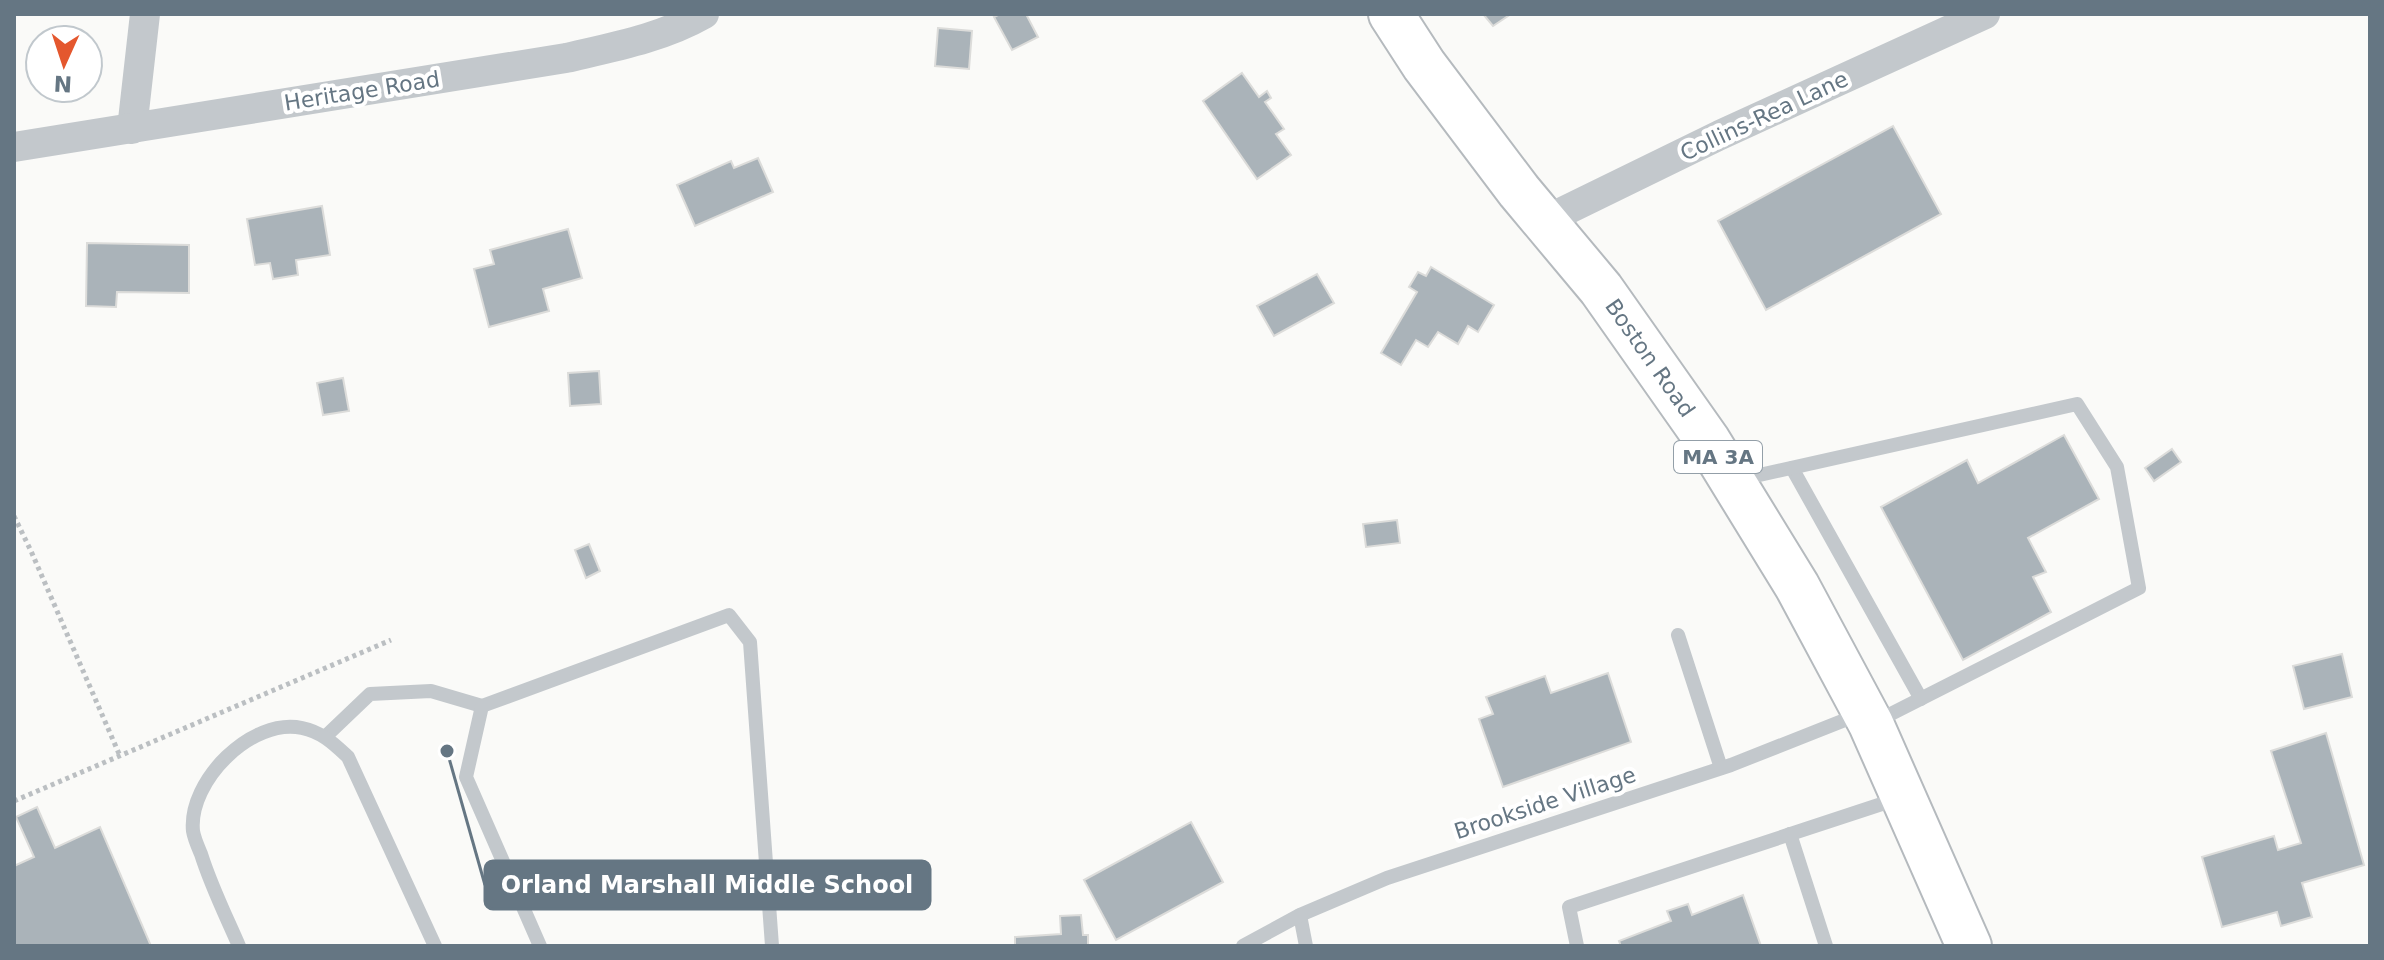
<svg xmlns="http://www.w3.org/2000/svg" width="2384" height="960" viewBox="0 0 2384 960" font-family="'DejaVu Sans',sans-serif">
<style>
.building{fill:#aab3b9;stroke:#dcdcda;stroke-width:2}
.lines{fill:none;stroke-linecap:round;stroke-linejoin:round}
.primary-casing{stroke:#b5babe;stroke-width:48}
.path{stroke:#bbbfc2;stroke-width:5;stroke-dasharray:4 4;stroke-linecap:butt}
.service{stroke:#c3c8cc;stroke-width:14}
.minor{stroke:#c3c8cc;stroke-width:30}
.primary{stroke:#fff;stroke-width:44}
.labels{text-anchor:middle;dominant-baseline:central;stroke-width:8;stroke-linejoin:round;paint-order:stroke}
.shield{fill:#fff;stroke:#939fa8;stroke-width:2}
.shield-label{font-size:20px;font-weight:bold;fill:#657683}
.street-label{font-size:22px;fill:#657683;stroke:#fff}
.leader{fill:none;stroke:#657683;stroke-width:3}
.callout-dot{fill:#657683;stroke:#fff;stroke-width:3}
.callout{fill:#657683;stroke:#657683;stroke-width:3}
.callout-label{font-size:24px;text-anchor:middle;font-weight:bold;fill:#fff}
</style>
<rect width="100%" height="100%" fill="#fafaf8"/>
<!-- building -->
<g class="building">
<path d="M1000,14H1026L1038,37L1012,50L994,17Z"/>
<path d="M1483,14H1511L1493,26Z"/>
<path d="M938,28L972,31L969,69L935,66Z"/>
<path d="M1242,73L1259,97L1267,91L1271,98L1265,102L1284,129L1276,134L1291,155L1257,179L1203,101Z"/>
<path d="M1893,126L1941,214L1766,310L1718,221Z"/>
<path d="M758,158L773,192L695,226L677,185L731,161L734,168Z"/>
<path d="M322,206L330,255L296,260L298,275L273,279L270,263L255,265L247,219Z"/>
<path d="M568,229L582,278L543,289L549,311L489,327L474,269L494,264L490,250Z"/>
<path d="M87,243L189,245V293L117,292L116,307L86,306Z"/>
<path d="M1431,267L1494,305L1478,332L1468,326L1458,344L1438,332L1428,347L1416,340L1401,365L1381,353L1417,292L1409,287L1418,272L1426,276Z"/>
<path d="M1317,274L1334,303L1274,336L1257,306Z"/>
<path d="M599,371L601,404L570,406L568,373Z"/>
<path d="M343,378L349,411L323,415L317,383Z"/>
<path d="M2064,435L2099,499L2028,538L2046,572L2033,577L2051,612L1963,660L1881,507L1967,460L1978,483Z"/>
<path d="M2172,449L2181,462L2154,481L2145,468Z"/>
<path d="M1397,520L1400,543L1366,547L1363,524Z"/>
<path d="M589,544L600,571L586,578L575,550Z"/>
<path d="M2342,654L2352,697L2304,709L2293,666Z"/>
<path d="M1608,673L1631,742L1503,787L1479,719L1493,714L1486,697L1545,676L1551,693Z"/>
<path d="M2326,733L2364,865L2302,883L2312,917L2281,926L2277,912L2222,927L2202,857L2274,836L2278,850L2301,843L2271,751Z"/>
<path d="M37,807L55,848L100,827L151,946H14V866L34,857L16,817Z"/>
<path d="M1191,822L1223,882L1116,940L1084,880Z"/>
<path d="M1743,895L1761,946H1621L1619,941L1671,921L1667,911L1688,904L1692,915Z"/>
<path d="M1081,915L1083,935H1088V946H1015V937L1061,934L1060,916Z"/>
</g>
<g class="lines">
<!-- primary casing -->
<g class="primary-casing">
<path id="primary" d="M1391,14L1424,65L1519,191L1601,289L1708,441L1797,586L1871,724L1969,946"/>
</g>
<!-- path -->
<g class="path">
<path d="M14,516L31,551L120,756"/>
<path d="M14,801L391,640"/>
</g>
<!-- service -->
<g class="service">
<path d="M1792,468L1921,699"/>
<path d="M1737,480L2077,404L2117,467L2139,588L1875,722"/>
<path d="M1678,635L1721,768"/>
<path d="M326,736L370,694L431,691L482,706"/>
<path d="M1790,834L1826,946"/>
<path d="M1300,915L1306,946"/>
<path d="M239,946C226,916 211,886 201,854C198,847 194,838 193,831C188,781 252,717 302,728C322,732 334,744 348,757L435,946"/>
<path d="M540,946L466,777L482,706L729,615L750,642L772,946"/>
<path d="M1243,946L1300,915L1387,878L1731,765L1860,714"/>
<path d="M1577,946L1569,907L1900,798"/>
</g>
<!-- minor -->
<g class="minor">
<path d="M132,129L145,14"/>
<path d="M14,147L566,58C613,47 662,38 704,14"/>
<path d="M1544,221L1720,135L1985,14"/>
</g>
<!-- primary -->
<use href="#primary" class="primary"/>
</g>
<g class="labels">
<!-- shield labels -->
<rect class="shield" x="1674" y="441" width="88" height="32" rx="6"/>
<g class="shield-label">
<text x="1718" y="457">MA 3A</text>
</g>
<!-- street labels -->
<g class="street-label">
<text transform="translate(362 91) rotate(-9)">Heritage Road</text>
<text transform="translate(1764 116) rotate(-25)">Collins-Rea Lane</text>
<text transform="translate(1650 358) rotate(55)">Boston Road</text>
<text transform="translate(1545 803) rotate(-18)">Brookside Village</text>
</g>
</g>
<!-- callouts -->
<path class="leader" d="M447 751L485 885"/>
<circle class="callout-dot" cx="447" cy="751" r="8"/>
<rect class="callout" x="485" y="861" width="445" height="48" rx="8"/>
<g class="callout-label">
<text x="707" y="893">Orland Marshall Middle School</text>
</g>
<!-- border -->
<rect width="2384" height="960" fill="none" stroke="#657683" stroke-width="32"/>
<!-- north arrow -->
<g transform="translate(64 64) rotate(183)"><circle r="38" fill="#ffffff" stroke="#c1c8cd" stroke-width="2"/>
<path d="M0-6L14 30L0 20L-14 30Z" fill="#e4572e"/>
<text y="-12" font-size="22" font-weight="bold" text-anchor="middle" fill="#657683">N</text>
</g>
</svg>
